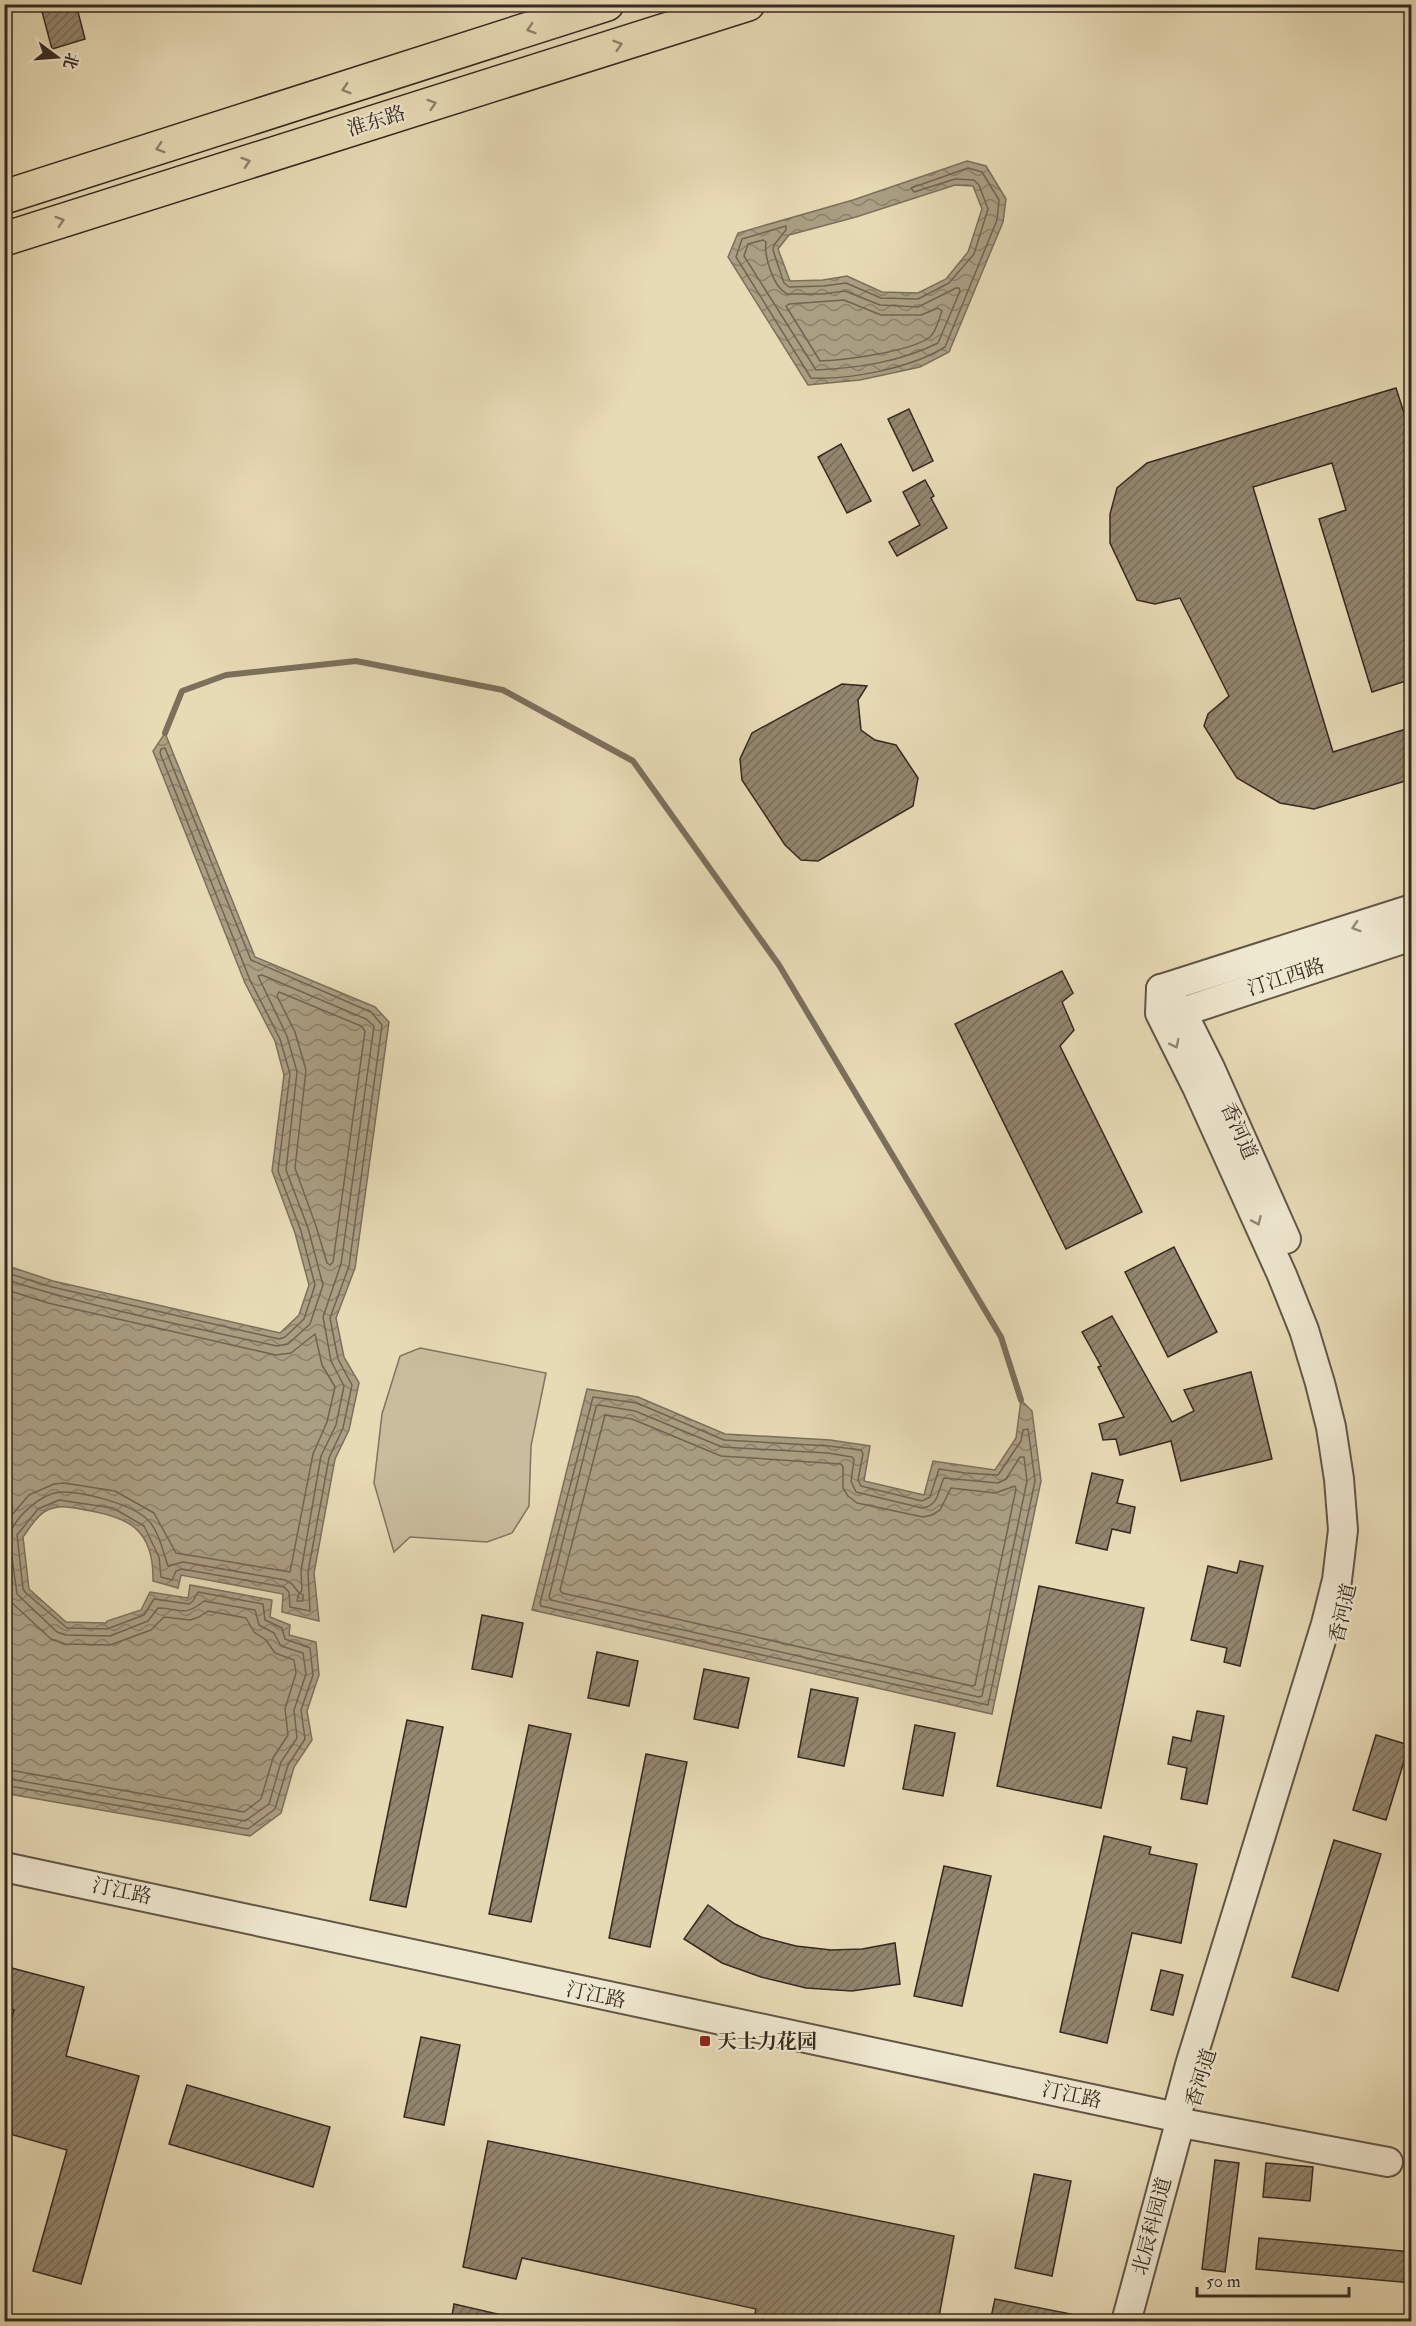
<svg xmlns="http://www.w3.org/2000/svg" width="1416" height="2326" viewBox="0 0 1416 2326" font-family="'IM FELL Double Pica','Noto Serif SC',serif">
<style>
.grass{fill:#c9bd9d;stroke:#7f745f;stroke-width:1.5}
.water{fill:url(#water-waves);stroke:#7b705c;stroke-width:1.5;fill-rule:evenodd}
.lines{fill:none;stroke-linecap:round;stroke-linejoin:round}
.shore{stroke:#706452;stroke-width:1.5}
.stream{stroke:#7b705c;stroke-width:6}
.building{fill:url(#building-hatch);stroke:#352a21;stroke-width:1.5}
.minor-casing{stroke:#625646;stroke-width:32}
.major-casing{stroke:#352a21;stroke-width:36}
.minor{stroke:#efe8d0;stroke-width:28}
.major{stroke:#e7dbb6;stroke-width:33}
.oneway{stroke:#8e826c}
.oneway2{stroke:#928978}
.poi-dot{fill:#8f2418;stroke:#efe8d0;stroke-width:2}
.labels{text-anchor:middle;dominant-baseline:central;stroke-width:4.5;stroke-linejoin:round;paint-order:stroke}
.street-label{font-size:20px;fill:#352a21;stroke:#efe8d0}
.poi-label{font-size:20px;font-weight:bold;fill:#352a21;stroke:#efe8d0;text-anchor:start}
</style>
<defs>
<pattern id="water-waves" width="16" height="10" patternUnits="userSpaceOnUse" patternTransform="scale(1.5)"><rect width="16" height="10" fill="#aa9f83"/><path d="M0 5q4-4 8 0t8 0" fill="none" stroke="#8b826b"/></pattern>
<pattern id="building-hatch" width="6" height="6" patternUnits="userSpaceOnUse" patternTransform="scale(1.5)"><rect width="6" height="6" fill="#92866e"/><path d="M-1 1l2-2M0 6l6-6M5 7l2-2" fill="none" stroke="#786e5a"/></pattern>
</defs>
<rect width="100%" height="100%" fill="#e7dbb6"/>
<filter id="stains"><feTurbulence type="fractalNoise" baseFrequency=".00333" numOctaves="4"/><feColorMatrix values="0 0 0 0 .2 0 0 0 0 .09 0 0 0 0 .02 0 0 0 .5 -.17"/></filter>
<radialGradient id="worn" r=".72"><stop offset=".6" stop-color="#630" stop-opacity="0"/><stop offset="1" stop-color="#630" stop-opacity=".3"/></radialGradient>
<!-- grass -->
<path class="grass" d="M420,1348L546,1373L531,1446L529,1506L512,1533L487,1542L410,1537L394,1552L374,1483L382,1414L400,1356Z"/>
<!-- water -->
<g class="water">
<path d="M967,161L986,166L1006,199L1003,222L949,352L920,367L860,380L808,385L728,257L738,233L853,200ZM955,185L973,186L982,209L968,252L946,279L918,293L882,292L847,276L823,280L790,281L778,249L789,235L856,217Z"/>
<path d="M165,733L255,957L375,1007L389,1022L355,1268L336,1318L344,1357L359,1383L349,1430L335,1459L314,1573L319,1621L282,1612L283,1594L181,1575L178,1588L153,1581C154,1531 131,1517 85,1510C70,1507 58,1504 44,1512C36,1517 28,1530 23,1537L29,1589L66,1622L106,1623L107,1621L141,1610L150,1592L188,1598L190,1585L272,1600L270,1617L290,1625L289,1635L316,1642L319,1675L307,1711L312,1740L294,1767L281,1813L250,1836L9,1794L5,1789V1265L53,1281L280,1333L299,1315L309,1285L295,1233L272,1171L284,1075L275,1041L245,983L153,751Z"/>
<path d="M587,1389L638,1397L725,1434L830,1440L870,1446L864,1481L924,1495L933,1461L995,1470L1016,1438L1021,1400L1032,1411L1041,1481L992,1714L532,1610Z"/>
</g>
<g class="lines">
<!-- shore -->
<g class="shore">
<path d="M968,168L982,172L999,200L997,220L945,347C911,368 850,380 811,378L736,257L742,239L786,226V230L774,245L773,250L784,283L789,287L824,286L846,283L881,298L918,299L949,283L974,254L988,209L979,185L974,180L955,179L914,192L911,188Z"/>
<path d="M763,240L766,242C764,256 773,287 787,294H823L845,291L880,305L918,307L956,288H959L960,291L938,343C900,362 858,368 816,370L744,256L748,244Z"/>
<path d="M844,300L881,315H921L938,308L942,311C939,319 936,332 930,337C910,352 845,360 820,361L786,306L789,304Z"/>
<path d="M279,992L361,1026L365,1031L333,1262L330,1265L327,1263L316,1226L295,1168L306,1070L295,1032L277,996Z"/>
<path d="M4,1272L52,1287L279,1339L285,1337L304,1319L315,1285L301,1231L278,1171L290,1074L280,1039L250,980L160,753L161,749L165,748L251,960L371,1012L382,1025L349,1266L330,1318L338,1359L352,1385L343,1428L329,1458L308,1572L310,1611L290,1607L289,1592L284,1587L182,1569L176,1571L172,1580L161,1577L159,1557L144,1526L113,1508L59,1500L38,1509L17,1535L23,1589L26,1593L67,1628L107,1629L144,1615L154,1599L189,1604L193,1601L198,1592L263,1604L265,1620L282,1628L285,1639L310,1648L313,1675L301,1710L305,1739L288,1765L275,1809L248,1829L4,1785"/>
<path d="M4,1279C93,1308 186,1326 277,1346L288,1344L310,1324L323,1285L308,1228L286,1170L297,1072L287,1036L258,976L262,975L366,1019L374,1026L341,1264L323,1317L331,1361L344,1386L336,1425L321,1456L301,1571L302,1590L300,1593L303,1595V1601H297L299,1593L292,1584L285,1580L183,1562L168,1566C163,1552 159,1531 148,1520C132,1504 82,1491 60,1492C40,1494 15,1517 9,1536L17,1594L57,1632L66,1635L110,1636L148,1621L158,1608C183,1609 184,1617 204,1601L255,1610L259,1625L274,1633L281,1646L303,1653L306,1674L294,1710L297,1738L281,1762L269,1804L245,1821L4,1778"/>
<path d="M4,1289L48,1303L276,1355L291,1353L315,1334L322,1365L335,1387L327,1422L313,1454L290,1572L176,1553L154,1513L115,1491L64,1483L54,1484L29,1495L4,1524"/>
<path d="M593,1397L637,1403L724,1440L829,1446L861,1450L863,1454L858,1480L861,1486L922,1501L930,1497L939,1469L965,1473L998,1475L1021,1441L1023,1430L1028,1429L1035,1481L988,1705L541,1606L540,1603Z"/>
<path d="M599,1405L635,1411L722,1447L828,1453L852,1457L854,1460L851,1481L856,1492L922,1508C939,1506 938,1490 944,1478L998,1483L1006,1479L1020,1457H1024L1027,1481L982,1696L979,1697L551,1600L549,1597L596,1407Z"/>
<path d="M605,1415L632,1419L721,1456L841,1464L843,1467V1488L848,1496L857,1503L923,1517L932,1515L940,1510L951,1488L995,1493L1015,1486L1016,1489L975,1685L972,1686L562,1593L560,1590Z"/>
<path d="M4,1573L8,1594L11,1602L51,1639L65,1644L110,1645L151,1630L164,1617L190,1620L199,1617L208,1611L246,1618L254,1632L266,1640L275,1653L294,1660L296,1673L285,1709L288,1735L273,1758L261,1799L244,1812L4,1769"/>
</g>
<!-- stream -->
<path class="stream" d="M165,733L182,691L226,675L356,661L503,690L633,761L779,965L1001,1337L1021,1400"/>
</g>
<!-- building -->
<g class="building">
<path d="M40,4H76L85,39L52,49Z"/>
<path d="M1396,388L1412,438V679L1372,692L1319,519L1346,510L1332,463L1253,487L1333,752L1412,727V779L1314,809L1280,803L1237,778L1204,726L1208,714L1229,696L1180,598L1155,604L1137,600L1110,543V514L1117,488L1147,463Z"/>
<path d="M909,409L933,461L913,471L888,419Z"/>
<path d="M841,444L871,501L847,513L818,457Z"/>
<path d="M925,480L934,496L931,498L947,528L897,556L889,542L920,525L903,492Z"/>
<path d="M842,684L867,686L858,700L861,730L875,740L896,745L918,778L913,806L818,861L801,860L785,845L742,780L740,759L752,733Z"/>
<path d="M1062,971L1073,993L1062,1002L1074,1030L1060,1046L1142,1212L1066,1249L955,1024Z"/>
<path d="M1174,1247L1217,1332L1168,1357L1125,1272Z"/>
<path d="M1112,1316L1172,1422L1194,1411L1184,1390L1251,1372L1272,1459L1181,1481L1171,1441L1120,1455L1116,1439L1103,1440L1099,1424L1124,1417L1098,1367L1101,1366L1082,1332Z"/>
<path d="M1092,1473L1123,1480L1117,1503L1135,1507L1130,1533L1112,1529L1107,1550L1076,1543Z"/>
<path d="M1240,1561L1263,1566L1240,1666L1224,1662L1227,1648L1191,1640L1208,1566L1237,1573Z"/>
<path d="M1039,1586L1144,1608L1101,1808L997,1786Z"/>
<path d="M482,1615L523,1623L512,1677L472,1669Z"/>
<path d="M597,1652L638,1661L629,1706L588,1698Z"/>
<path d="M704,1669L749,1678L738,1728L694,1719Z"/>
<path d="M811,1689L858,1698L844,1766L798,1757Z"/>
<path d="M1197,1711L1224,1716L1207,1804L1181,1799L1187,1768L1168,1764L1173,1737L1191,1741Z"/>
<path d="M407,1720L443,1727L406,1907L370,1900Z"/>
<path d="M529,1725L571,1734L531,1922L489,1914Z"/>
<path d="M915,1725L955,1733L943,1796L903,1789Z"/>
<path d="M1376,1735L1409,1745L1386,1820L1353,1810Z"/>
<path d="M646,1754L687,1762L650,1947L609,1938Z"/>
<path d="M1104,1836L1151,1847L1149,1854L1197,1864L1181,1943L1132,1933L1107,2043L1060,2032Z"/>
<path d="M1334,1840L1381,1854L1338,1991L1292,1977Z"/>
<path d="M944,1866L991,1876L962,2006L914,1996Z"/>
<path d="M708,1905L735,1924L761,1937L796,1946L831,1950L862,1949L895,1943L900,1984L852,1991L806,1988L761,1977L722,1963L684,1939Z"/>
<path d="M4,1966L84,1987L66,2056L139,2076L81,2284L33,2271L67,2150L13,2135L4,2109V2045L14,2010L4,2007Z"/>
<path d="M1161,1970L1183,1975L1173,2015L1151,2010Z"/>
<path d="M421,2037L460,2045L444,2125L404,2117Z"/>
<path d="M187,2085L330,2127L313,2187L169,2144Z"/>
<path d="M488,2141L954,2236L938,2322H753L756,2309L522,2258L516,2279L463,2267Z"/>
<path d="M1215,2160L1239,2163L1225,2272L1202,2269Z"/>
<path d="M1266,2163L1313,2167L1310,2201L1263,2197Z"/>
<path d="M1034,2174L1071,2181L1052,2276L1015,2268Z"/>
<path d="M1259,2238L1412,2252V2283L1256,2269Z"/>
<path d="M995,2299L1071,2314L1070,2322H990Z"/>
<path d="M454,2304L502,2315L501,2322H451Z"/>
</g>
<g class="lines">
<!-- minor casing -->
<g class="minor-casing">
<g id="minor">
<path d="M1161,989L1182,1012L1210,1068L1286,1239"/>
<path d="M1161,989L1412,909"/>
<path d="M1165,1013L1182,1012L1412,936"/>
<path d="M4,1867L1176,2117L1187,2124L1388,2162"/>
<path d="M1126,2322L1178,2130L1176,2117L1190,2065L1326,1624L1337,1580L1343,1530L1339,1479L1331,1427L1320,1383L1304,1330L1282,1275L1197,1087L1160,1013L1161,989"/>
</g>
</g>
<!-- major casing -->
<g class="major-casing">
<g id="major">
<path d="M4,197L607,4"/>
<path d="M4,239L748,4"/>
</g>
</g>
<!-- minor -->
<use href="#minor" class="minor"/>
<!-- major -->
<use href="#major" class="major"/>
</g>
<!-- one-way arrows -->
<defs><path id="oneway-chevron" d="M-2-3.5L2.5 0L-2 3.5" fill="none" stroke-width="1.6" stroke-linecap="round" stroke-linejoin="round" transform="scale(1.5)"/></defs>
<g class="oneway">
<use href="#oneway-chevron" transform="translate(531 29) rotate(162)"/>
<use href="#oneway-chevron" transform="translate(618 45) rotate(-17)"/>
<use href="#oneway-chevron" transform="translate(346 89) rotate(162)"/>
<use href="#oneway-chevron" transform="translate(432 104) rotate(-17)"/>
<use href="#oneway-chevron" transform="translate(160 148) rotate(162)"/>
<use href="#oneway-chevron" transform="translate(246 162) rotate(-18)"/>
<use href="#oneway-chevron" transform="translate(60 221) rotate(-18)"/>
</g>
<g class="oneway2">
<use href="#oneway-chevron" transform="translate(1356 927) rotate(162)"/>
<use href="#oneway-chevron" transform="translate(1175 1044) rotate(63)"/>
<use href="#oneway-chevron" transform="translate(1257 1221) rotate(66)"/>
</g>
<!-- markers -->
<rect class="poi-dot" x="699" y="2035" width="12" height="12" rx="3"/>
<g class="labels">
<!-- street labels -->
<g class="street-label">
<text transform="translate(376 121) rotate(-17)">淮东路</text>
<text transform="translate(1286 977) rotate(-18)">汀江西路</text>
<text transform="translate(1239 1131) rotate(66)">香河道</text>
<text transform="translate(1343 1613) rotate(-77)">香河道</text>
<text transform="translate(122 1891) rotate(12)">汀江路</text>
<text transform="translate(596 1995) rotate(12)">汀江路</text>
<text transform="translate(1201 2078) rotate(-73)">香河道</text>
<text transform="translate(1072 2095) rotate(12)">汀江路</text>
<text transform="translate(1152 2226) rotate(-75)">北辰科园道</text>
</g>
<!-- poi labels -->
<g class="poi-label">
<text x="717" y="2041">天士力花园</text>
</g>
</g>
<!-- margin -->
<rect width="1416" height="2326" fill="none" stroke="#e7dbb6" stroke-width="24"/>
<rect x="6" y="6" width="1404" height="2314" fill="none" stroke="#352a21" stroke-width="3"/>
<rect x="12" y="12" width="1392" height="2302" fill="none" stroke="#352a21" stroke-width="1.5"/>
<!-- north arrow -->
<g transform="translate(57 57) rotate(106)" stroke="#efe8d0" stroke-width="4.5" paint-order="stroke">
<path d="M0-4.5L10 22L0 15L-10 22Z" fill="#352a21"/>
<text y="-9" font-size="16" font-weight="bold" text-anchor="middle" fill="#352a21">北</text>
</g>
<!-- scale -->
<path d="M1197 2287v9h152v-9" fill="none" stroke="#352a21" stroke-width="3"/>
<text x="1206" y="2287" font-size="18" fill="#352a21" stroke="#efe8d0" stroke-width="4.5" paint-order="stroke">50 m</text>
<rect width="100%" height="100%" filter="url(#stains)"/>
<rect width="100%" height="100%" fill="url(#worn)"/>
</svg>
